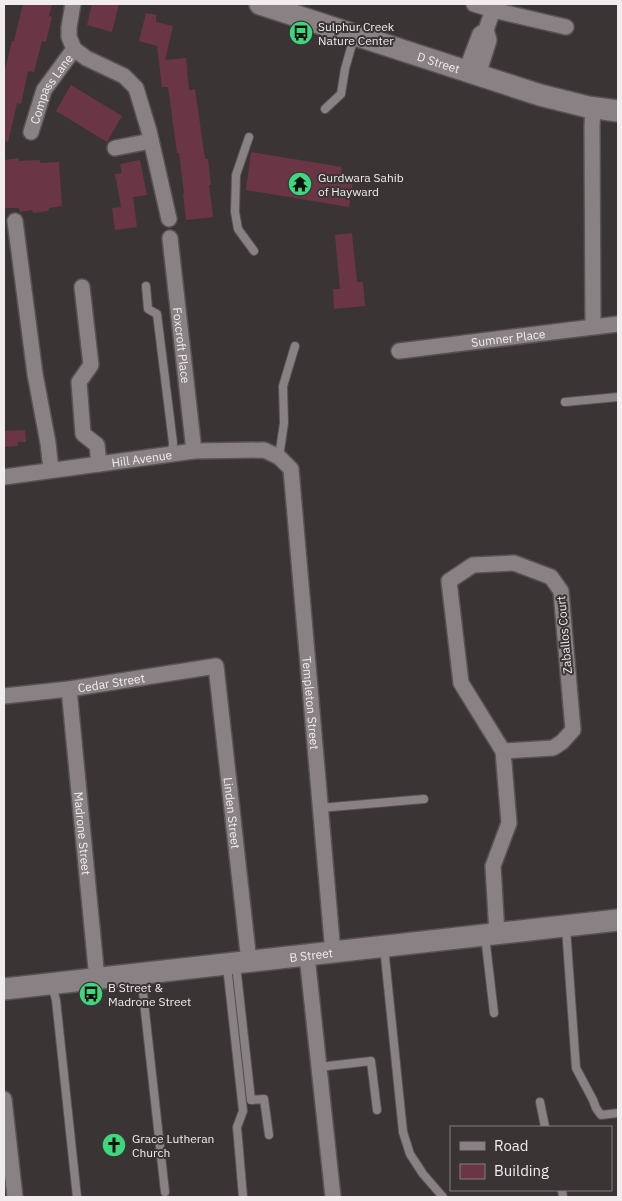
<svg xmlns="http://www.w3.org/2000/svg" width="622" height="1201" viewBox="0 0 622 1201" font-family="'IBM Plex Sans',sans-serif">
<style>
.building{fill:#6a3646}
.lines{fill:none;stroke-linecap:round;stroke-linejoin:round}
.lane-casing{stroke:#575253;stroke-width:10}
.street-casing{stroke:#575253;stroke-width:18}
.secondary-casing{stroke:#575253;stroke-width:24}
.lane{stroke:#898183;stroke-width:8}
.street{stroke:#898183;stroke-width:15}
.secondary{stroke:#898183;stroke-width:21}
.labels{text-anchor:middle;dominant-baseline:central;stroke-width:4;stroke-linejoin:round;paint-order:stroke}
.poi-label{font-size:12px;fill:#f1edee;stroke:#3a3435;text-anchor:start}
.street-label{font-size:12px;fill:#f1edee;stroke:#3a3435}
</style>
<rect width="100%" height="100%" fill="#3a3435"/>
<!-- building -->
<g class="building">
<path d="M23,4H52L49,16L52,17L46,42L42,41L34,72L28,71L21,104L17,103L8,142L4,141V74L12,41H14Z"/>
<path d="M92,4H119L112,32L87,25Z"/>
<path d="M146,13L156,15V22L173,26L165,60L186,58L189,90L195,89L205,159H208L211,185H209L213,217L186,220L183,194H184L179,153H177L168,87H162L157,46L139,41Z"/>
<path d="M71,85L122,116L107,142L56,111Z"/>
<path d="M251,152L342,167L341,175L354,177L349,207L246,190Z"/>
<path d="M19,158V161L40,160V163L59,162L62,206L49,208L48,211L33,213L32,210L20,212L19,208H4V160Z"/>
<path d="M140,160L147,195L133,197L137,227L115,230L112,208L121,207L115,174L122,173L120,164Z"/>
<path d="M352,233L357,282H363L365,306L334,309L333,289H340L335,235Z"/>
<path d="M25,430L26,442H17L18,446L4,447V431Z"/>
</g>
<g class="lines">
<!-- lane casing -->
<g class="lane-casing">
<g id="lane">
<path d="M325,109L341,94L345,69L354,37"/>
<path d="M249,137L236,175L235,212L238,229L254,251"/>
<path d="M146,286L148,309L157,314L173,443L172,454"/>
<path d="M565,402L618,397"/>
<path d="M279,457L284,423L283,386L295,346"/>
<path d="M320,808L424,799"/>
<path d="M566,928L576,1068L593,1100L596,1108L601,1115L618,1113"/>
<path d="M485,936L494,1013"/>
<path d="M384,947L403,1132L410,1154L423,1174L443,1197"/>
<path d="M236,965L251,1100L264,1099L269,1135"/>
<path d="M227,966L243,1111L237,1127L243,1197"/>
<path d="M141,975L165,1192"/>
<path d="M52,986L56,1000L77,1197"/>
<path d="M319,1067L371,1061L377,1110"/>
<path d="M540,1102L545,1127"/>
<path d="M562,1190L563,1197"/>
</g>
</g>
<!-- street casing -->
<g class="street-casing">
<g id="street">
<path d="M73,4L69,27V37L74,49L86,58L124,76L136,88L149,131L169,219"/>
<path d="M474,4L493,10L566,27"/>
<path d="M466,71L480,34L486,30L495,4"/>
<path d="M478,75L489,40L486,30"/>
<path id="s1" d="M31,132L44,90L74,49"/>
<path d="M115,148L151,141"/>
<path d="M15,221L35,374L48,443L51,470"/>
<path id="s2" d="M170,238L194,451"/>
<path d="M82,287L91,365L79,382L83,434L97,445L99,464"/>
<path d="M593,326L592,125L593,108"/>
<path id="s3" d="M399,351L618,324"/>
<path id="s4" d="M4,477L194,451L264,450L279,457L291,469L333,953"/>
<path d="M514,563L551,577L561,591L573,730L562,742L553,748L503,751L461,683L449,581L473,565Z"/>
<path id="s5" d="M69,689L97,979"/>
<path id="s6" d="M4,696L69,689L216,666L249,962"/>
<path d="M497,934L493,866L509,823L503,751"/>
<path d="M307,956L333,1197"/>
<path d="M4,1099L15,1197"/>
</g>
</g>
<!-- secondary casing -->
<g class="secondary-casing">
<g id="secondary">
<path id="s7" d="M260,4L540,95L588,107L618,111"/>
<path id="s8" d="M4,989L618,920"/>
</g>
</g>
<!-- lane -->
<use href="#lane" class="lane"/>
<!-- street -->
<use href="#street" class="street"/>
<!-- secondary -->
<use href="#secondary" class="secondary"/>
</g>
<!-- icons -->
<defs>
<g id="bus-disc" transform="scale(1.25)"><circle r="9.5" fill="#3ed77d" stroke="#3a3435"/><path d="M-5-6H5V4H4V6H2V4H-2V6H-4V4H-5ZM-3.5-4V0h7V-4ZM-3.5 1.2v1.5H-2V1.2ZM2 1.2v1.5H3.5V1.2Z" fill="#111"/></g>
<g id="temple-disc" transform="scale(1.25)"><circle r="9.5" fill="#3ed77d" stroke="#3a3435"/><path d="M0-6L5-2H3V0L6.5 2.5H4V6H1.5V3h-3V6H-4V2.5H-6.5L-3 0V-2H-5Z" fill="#111"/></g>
<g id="church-disc" transform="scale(1.25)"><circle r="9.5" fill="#3ed77d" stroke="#3a3435"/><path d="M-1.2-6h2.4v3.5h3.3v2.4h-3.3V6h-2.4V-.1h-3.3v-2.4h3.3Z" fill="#111"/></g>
</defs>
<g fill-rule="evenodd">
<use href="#bus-disc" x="301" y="33"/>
<use href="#temple-disc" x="300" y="184"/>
<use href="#bus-disc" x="91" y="994"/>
<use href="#church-disc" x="114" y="1145"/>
</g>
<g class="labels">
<!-- poi labels -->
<g class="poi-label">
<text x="318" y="26">Sulphur Creek<tspan x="318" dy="14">Nature Center</tspan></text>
<text x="318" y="177">Gurdwara Sahib<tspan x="318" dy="14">of Hayward</tspan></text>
<text x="108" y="987">B Street &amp;<tspan x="108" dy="14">Madrone Street</tspan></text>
<text x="132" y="1138">Grace Lutheran<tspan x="132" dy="14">Church</tspan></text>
</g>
<!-- street labels -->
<g class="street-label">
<text stroke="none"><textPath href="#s7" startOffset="188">D Street</textPath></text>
<text stroke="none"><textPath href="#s1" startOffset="48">Compass Lane</textPath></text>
<text stroke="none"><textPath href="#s3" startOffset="110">Sumner Place</textPath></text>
<text stroke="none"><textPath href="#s2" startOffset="108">Foxcroft Place</textPath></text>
<text stroke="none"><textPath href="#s4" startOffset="139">Hill Avenue</textPath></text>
<text transform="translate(564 635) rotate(-95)">Zaballos Court</text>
<text stroke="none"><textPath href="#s6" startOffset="108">Cedar Street</textPath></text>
<text stroke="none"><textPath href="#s4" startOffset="530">Templeton Street</textPath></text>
<text stroke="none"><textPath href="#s6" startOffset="362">Linden Street</textPath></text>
<text stroke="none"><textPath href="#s5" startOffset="145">Madrone Street</textPath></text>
<text stroke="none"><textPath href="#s8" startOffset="309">B Street</textPath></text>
</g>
</g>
<!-- border -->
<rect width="622" height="1201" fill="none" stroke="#f1edee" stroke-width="10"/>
<!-- legend -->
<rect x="450" y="1126" width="162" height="65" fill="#3a3435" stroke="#837e7f"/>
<rect x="460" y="1142" width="25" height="8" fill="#898183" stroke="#837e7f"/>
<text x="494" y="1151" font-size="15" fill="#f1edee">Road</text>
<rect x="460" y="1164" width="25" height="15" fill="#6a3646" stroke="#837e7f"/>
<text x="494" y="1176" font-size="15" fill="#f1edee">Building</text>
</svg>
